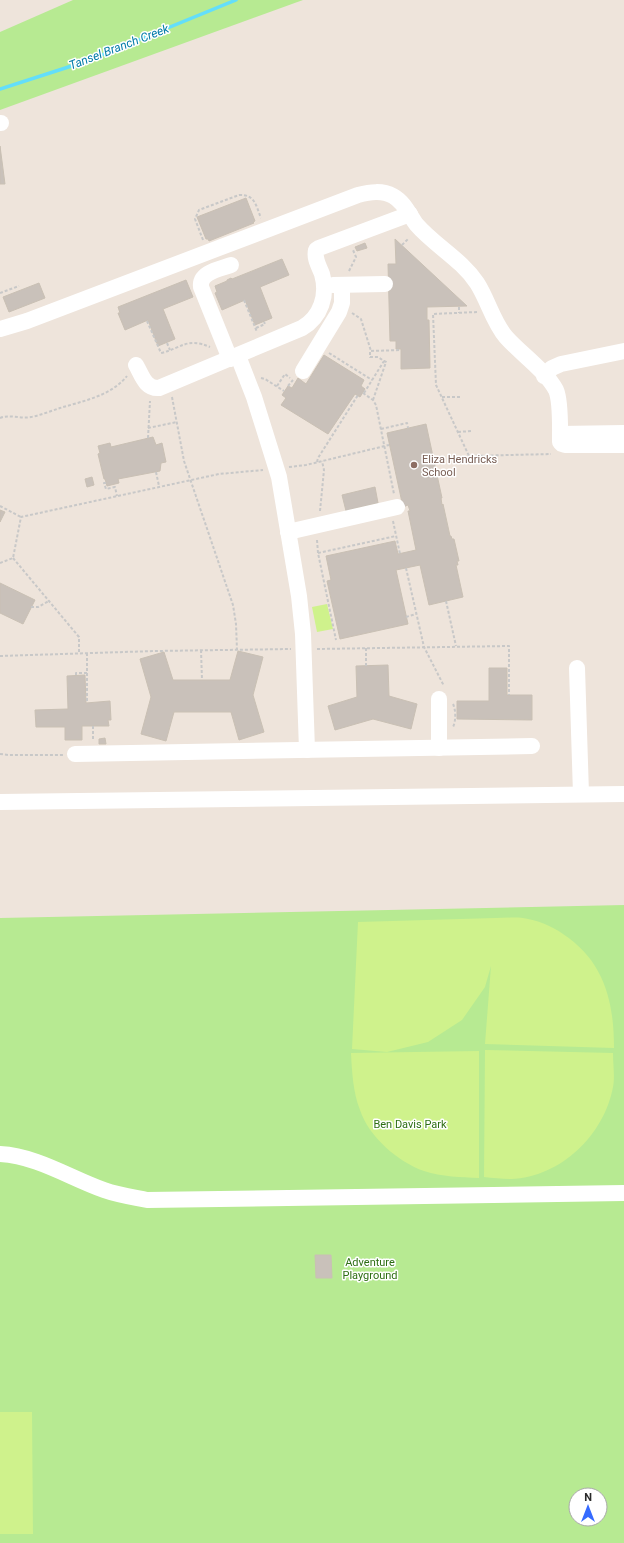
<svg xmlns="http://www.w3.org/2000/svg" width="624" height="1543" viewBox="0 0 624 1543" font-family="Roboto,sans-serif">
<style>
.green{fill:#b7ea92;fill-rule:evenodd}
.pitch{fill:#cff28c}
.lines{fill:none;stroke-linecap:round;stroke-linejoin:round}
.stream{stroke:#63defa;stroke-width:3.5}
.building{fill:#c9c1ba;stroke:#c9c0b4}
.path{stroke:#c8c8c8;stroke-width:2;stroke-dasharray:3 2;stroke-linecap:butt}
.minor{stroke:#fff;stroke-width:16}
.education-dot{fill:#8d6e63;stroke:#fff;stroke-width:1.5}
.labels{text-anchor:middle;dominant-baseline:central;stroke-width:3;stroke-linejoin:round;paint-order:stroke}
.education-label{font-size:11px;fill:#785e54;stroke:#fff;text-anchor:start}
.park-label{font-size:11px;fill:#2d6e13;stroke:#fff}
.water-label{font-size:12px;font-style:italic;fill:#017ba8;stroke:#fff}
</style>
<rect width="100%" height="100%" fill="#eee4db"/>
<!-- green -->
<g class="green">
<path d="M73,0H303L0,110V32Z"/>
<path d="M624,905V1543H0V918ZM576,1495H600V1519H576Z"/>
</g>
<!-- pitch -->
<g class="pitch">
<path d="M327,604L333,629L317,632L312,607Z"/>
<path d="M495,918C505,918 514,917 523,918C537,920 552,926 563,934C604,961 614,1001 614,1048L485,1044L491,966L485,987L462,1020L428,1042L387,1052L352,1049L358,922Z"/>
<path d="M485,1050L613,1053C613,1064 615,1077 613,1087C604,1135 561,1177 511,1179C502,1179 493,1178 484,1177Z"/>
<path d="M479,1051V1178C461,1177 442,1177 424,1171C398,1162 369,1137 360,1110C353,1092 352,1072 351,1053Z"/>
<path d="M0,1412H32L33,1534H0Z"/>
</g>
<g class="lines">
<!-- stream -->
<path class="stream" d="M0,89L87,61L236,0"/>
</g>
<!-- building -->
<g class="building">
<path d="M0,146L5,184H0Z"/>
<path d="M246,198L255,221L253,222L254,223L209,241L208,239H206L197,217Z"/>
<path d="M395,239L467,306L427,307V320H429L430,368L401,369V349H396V341H390L388,264H396Z"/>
<path d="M365,243L367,248L357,251L355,247Z"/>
<path d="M282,259L289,275L260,287L272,318L255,325L245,300L222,310L215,293L217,292L215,286L227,281V280L231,278L232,279Z"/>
<path d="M186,280L193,297L163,309L175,339L158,346L148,320L125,330L118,313H120L118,307Z"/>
<path d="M39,283L45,298L9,312L3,297Z"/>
<path d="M324,355L364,380L361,386L365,389L360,397L355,394L328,434L281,405L286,398L282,395L288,386L292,388L298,378L306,384Z"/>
<path d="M426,424L442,498H441L442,505L443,504L450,536H451L452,539H454L459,561H457L458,565H456L463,597L429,605L420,565L396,570L408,624L340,639L327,581L331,580L326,556L395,541L398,554L416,550L408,511H410L408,505L403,507L387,433Z"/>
<path d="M153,437L156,445L162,443L166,462L161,463L160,471L118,479L119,483L107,486L105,479H104L98,454L100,453L98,446L110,443L111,447Z"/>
<path d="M92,477L94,485L87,487L85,479Z"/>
<path d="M375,487L378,503L346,511L342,495Z"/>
<path d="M0,510L5,512L0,522Z"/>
<path d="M0,583L35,600L23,624L0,613Z"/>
<path d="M238,651L263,657L253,695L264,732L239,740L231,712H174L166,741L141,734L151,697L140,659L164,652L173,680H230Z"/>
<path d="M388,665L389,696L417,704L411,729L373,719L335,730L328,706L357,697L356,666Z"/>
<path d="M489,668H507V695H532V720L457,719V701H489Z"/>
<path d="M85,675L86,703L110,701L111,720H108L109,726H82V740H65V727H36L35,710L68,709L67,676Z"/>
<path d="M105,738L106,744H99V739Z"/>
<path d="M315,1255H331L332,1278H316Z"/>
</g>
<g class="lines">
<!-- path -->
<g class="path">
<path d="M203,240L195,219L199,210L239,195C255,194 256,206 261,218"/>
<path d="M402,245L409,238"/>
<path d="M349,271L356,257L353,250"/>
<path d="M0,293L19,286"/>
<path d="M244,300L257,332"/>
<path d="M459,307V313"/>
<path d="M477,312L433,314L436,385L469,456L551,454"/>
<path d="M352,313L361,319L371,351"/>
<path d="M147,321L161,353C182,348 187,337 210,347"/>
<path d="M256,328L265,324L264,322"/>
<path d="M167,343L170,350"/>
<path d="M329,353L372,380"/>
<path d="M261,378L265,379L284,391"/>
<path d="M277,386L285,374L290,378"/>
<path d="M288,386L293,380"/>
<path d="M363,393L373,400L376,405L394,494"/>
<path d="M364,393L384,361L378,357H370V351L401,350"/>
<path d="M172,397L184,461L233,605L236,624L237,650"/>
<path d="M442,397H460"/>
<path d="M373,400L386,362L384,361"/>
<path d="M0,418C10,414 20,419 31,417C41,415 51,411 60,408C83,401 111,396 127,376"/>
<path d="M148,428L177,422"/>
<path d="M381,429L407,423L408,428"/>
<path d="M458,432L471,431"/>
<path d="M148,438L150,401"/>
<path d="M317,462L318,458L358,395"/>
<path d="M289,467L306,465L389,445"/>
<path d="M156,472L159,486"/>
<path d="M106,483H104L106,489L115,487L117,496"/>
<path d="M0,506L21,517"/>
<path d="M320,511L324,470L322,461"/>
<path d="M393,521L400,554"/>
<path d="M317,540L318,553L336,640"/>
<path d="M318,553L396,536"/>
<path d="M13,558L79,637V653"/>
<path d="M0,563L13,558L21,517L219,474L263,470"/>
<path d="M406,568L424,647L444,686"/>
<path d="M446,601L456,646"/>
<path d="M31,607H38L49,601"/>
<path d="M406,617L416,614"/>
<path d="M366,648V666"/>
<path d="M317,649L509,646V695"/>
<path d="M201,650L202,680"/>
<path d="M87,653V703"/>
<path d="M0,656L155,651L291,649"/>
<path d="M76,675V673H87"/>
<path d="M453,704C456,710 456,721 453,727"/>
<path d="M93,726V741"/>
<path d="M0,754L9,755H63"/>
</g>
<!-- minor -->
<g class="minor">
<path d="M0,123H1"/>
<path d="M333,285L385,284"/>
<path d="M0,329L27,321L358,195C370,192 382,190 393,196C404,202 409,214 416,224C435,246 461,259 477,283C488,300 493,322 506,337C520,353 546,371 556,390C561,401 560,429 560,442L562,444L565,445H624"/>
<path d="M238,356L254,397L279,477L299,596L303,634L307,750"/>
<path d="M230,359L201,287C199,272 220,269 231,265"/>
<path d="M136,365C142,375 145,389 159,388L302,328C321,317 328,295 322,274C319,266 314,259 316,250L319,248L410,214"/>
<path d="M303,371L339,312L342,303V285"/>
<path d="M544,376L552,368L561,364L624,351"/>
<path d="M560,434L624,433"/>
<path d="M288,532L397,507"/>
<path d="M577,668L581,794"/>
<path d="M439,699V748"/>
<path d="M75,754L532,746"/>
<path d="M0,802L624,794"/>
<path d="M0,1154C37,1156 70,1178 104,1190C118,1195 132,1197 147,1200L624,1193"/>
</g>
</g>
<!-- markers -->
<circle class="education-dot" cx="414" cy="465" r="4"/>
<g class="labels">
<!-- education labels -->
<g class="education-label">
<text x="422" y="459">Eliza Hendricks<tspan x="422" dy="13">School</tspan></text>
</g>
<!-- park labels -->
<g class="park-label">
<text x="410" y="1124">Ben Davis Park</text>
<text x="370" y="1262">Adventure<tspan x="370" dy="13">Playground</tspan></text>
</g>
<!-- water labels -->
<g class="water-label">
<text transform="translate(119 47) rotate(-21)">Tansel Branch Creek</text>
</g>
</g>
<!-- north arrow -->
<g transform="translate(588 1507)"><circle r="19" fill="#ffffff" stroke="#aaaaaa"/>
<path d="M0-3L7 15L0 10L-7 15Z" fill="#366bff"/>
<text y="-6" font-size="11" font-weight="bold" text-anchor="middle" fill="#2a2a2a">N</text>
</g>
</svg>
